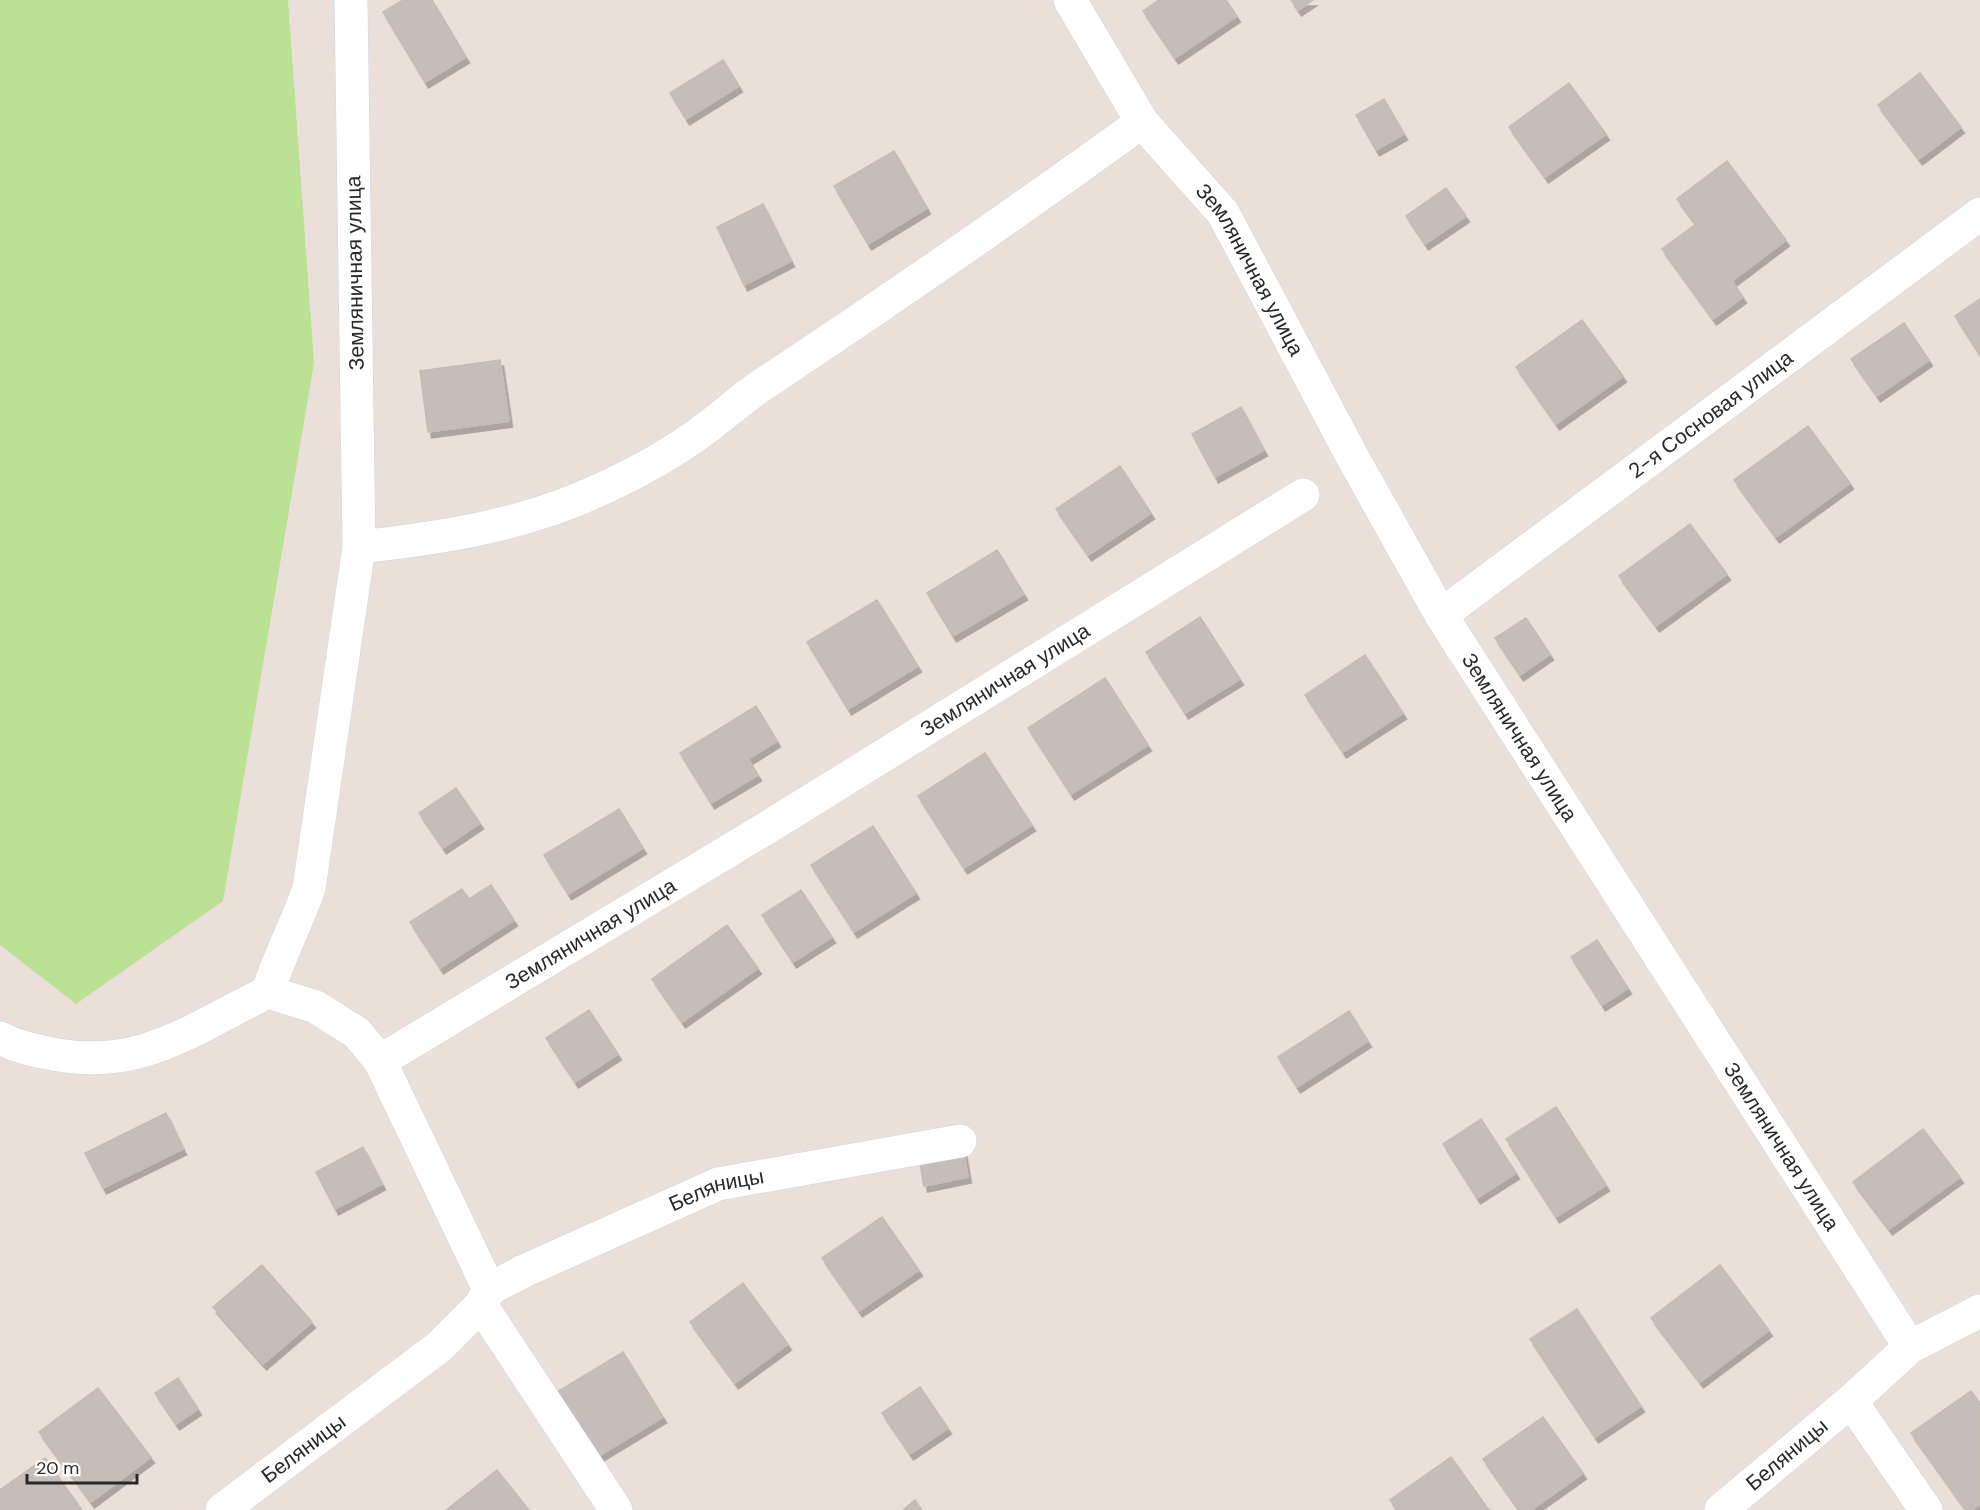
<svg xmlns="http://www.w3.org/2000/svg" width="1980" height="1510" viewBox="0 0 1980 1510" font-family="'DM Sans',sans-serif">
<style>
.green{fill:#bbe195}
.building{fill:#c5bdb9;stroke:#c5bcb3;stroke-width:1.5;filter:url(#shadow)}
.lines{fill:none;stroke-linecap:round;stroke-linejoin:round}
.minor-casing{stroke:#ced5e1;stroke-width:34}
.minor{stroke:#fff;stroke-width:33}
.labels{text-anchor:middle;dominant-baseline:central;stroke-width:6;stroke-linejoin:round;paint-order:stroke}
.street-label{font-size:21px;fill:#282828;stroke:#fff}
</style>
<defs>
<filter id="shadow"><feDropShadow dx="3.5" dy="6" stdDeviation="0" flood-color="#0004"/></filter>
</defs>
<rect width="100%" height="100%" fill="#eae0d9"/>
<!-- green -->
<path class="green" d="M0,0H288L314,363L223,901L76,1004L0,945Z"/>
<!-- building -->
<g class="building">
<path d="M403,0H432L466,57L425,82L383,12Z"/>
<path d="M1159,0H1226L1237,16L1175,58L1143,11Z"/>
<path d="M1291,0H1313L1298,10Z"/>
<path d="M723,60L739,86L686,119L670,93Z"/>
<path d="M1920,73L1961,127L1919,159L1878,105Z"/>
<path d="M1569,83L1606,134L1545,177L1509,127Z"/>
<path d="M1384,99L1404,134L1376,150L1356,115Z"/>
<path d="M894,151L927,208L868,244L834,186Z"/>
<path d="M1727,161L1786,240L1732,281L1743,297L1713,319L1662,249L1696,224L1677,199Z"/>
<path d="M1446,188L1466,216L1425,244L1406,216Z"/>
<path d="M763,204L791,261L744,285L717,227Z"/>
<path d="M1980,299V355L1955,316Z"/>
<path d="M1582,320L1623,376L1556,424L1516,367Z"/>
<path d="M1904,323L1929,360L1877,396L1851,359Z"/>
<path d="M500,360L509,421L428,432L420,371Z"/>
<path d="M1241,407L1264,450L1215,477L1192,434Z"/>
<path d="M1808,426L1850,483L1776,537L1734,480Z"/>
<path d="M1120,466L1151,513L1088,555L1056,509Z"/>
<path d="M1690,524L1727,574L1656,626L1619,576Z"/>
<path d="M997,550L1024,594L953,636L927,593Z"/>
<path d="M877,600L918,666L848,709L807,642Z"/>
<path d="M1200,617L1240,679L1185,713L1146,652Z"/>
<path d="M1526,618L1550,654L1520,675L1495,638Z"/>
<path d="M1365,655L1403,713L1343,752L1305,695Z"/>
<path d="M1105,678L1148,745L1071,794L1028,728Z"/>
<path d="M756,706L777,741L748,759L758,775L711,803L680,753Z"/>
<path d="M985,753L1032,825L964,868L918,796Z"/>
<path d="M456,788L480,823L443,848L419,813Z"/>
<path d="M619,809L643,848L568,894L544,855Z"/>
<path d="M873,826L916,893L854,932L811,865Z"/>
<path d="M491,885L514,920L440,968L410,922L462,889L469,899Z"/>
<path d="M801,890L832,937L793,962L762,915Z"/>
<path d="M727,925L758,968L682,1022L652,979Z"/>
<path d="M1597,940L1628,988L1602,1005L1571,957Z"/>
<path d="M589,1010L618,1054L575,1082L546,1038Z"/>
<path d="M1349,1011L1368,1041L1297,1087L1278,1057Z"/>
<path d="M1556,1107L1606,1185L1556,1217L1506,1139Z"/>
<path d="M166,1113L183,1149L103,1188L85,1153Z"/>
<path d="M1481,1119L1516,1173L1477,1198L1443,1144Z"/>
<path d="M1923,1129L1960,1177L1889,1229L1853,1182Z"/>
<path d="M363,1147L382,1184L335,1209L316,1172Z"/>
<path d="M963,1149L968,1177L924,1186L919,1158Z"/>
<path d="M882,1217L919,1270L859,1311L822,1258Z"/>
<path d="M262,1265L312,1322L263,1364L213,1307Z"/>
<path d="M1720,1265L1769,1330L1700,1382L1651,1318Z"/>
<path d="M743,1283L788,1344L735,1383L690,1322Z"/>
<path d="M1577,1309L1641,1406L1595,1437L1530,1339Z"/>
<path d="M623,1352L663,1417L597,1457L557,1392Z"/>
<path d="M178,1378L198,1409L176,1424L155,1393Z"/>
<path d="M920,1387L948,1428L910,1454L882,1413Z"/>
<path d="M98,1388L151,1457L91,1502L39,1432Z"/>
<path d="M1971,1391L1980,1403V1504L1971,1510H1966L1911,1433Z"/>
<path d="M1543,1417L1583,1473L1531,1510H1519L1483,1459Z"/>
<path d="M1451,1457L1489,1510H1397L1390,1500Z"/>
<path d="M45,1458L82,1510H0V1490Z"/>
<path d="M497,1470L529,1510H446Z"/>
<path d="M915,1500L922,1510H903Z"/>
</g>
<g class="lines">
<!-- minor casing -->
<g class="minor-casing">
<g id="minor">
<path id="s1" d="M1070,0L1142,122L1223,213L1353,458L1441,615L1910,1347"/>
<path d="M359,547C432,539 507,528 576,500C615,484 653,465 688,441C716,423 740,399 768,381C895,297 1019,211 1142,122"/>
<path id="s2" d="M1441,615L1980,214"/>
<path d="M268,992C279,956 297,923 309,888L359,547L351,0"/>
<path d="M0,1038C16,1046 30,1050 48,1053C138,1073 192,1029 268,992"/>
<path id="s3" d="M380,1061L778,821L1303,495"/>
<path id="s4" d="M489,1289L524,1271L718,1184L960,1141"/>
<path d="M481,1305L616,1510"/>
<path d="M1851,1401L1926,1510"/>
<path id="s5" d="M222,1510L439,1347L481,1305L489,1289L380,1061L357,1033L316,1007L268,992"/>
<path id="s6" d="M1721,1510L1851,1401L1910,1347L1980,1311"/>
</g>
</g>
<!-- minor -->
<use href="#minor" class="minor"/>
</g>
<g class="labels">
<!-- street labels -->
<g class="street-label">
<text stroke="none"><textPath href="#s1" startOffset="326">Земляничная улица</textPath></text>
<text transform="translate(355 273) rotate(-91)">Земляничная улица</text>
<text stroke="none"><textPath href="#s2" startOffset="336">2-я Сосновая улица</textPath></text>
<text stroke="none"><textPath href="#s3" startOffset="732">Земляничная улица</textPath></text>
<text stroke="none"><textPath href="#s1" startOffset="866">Земляничная улица</textPath></text>
<text stroke="none"><textPath href="#s3" startOffset="246">Земляничная улица</textPath></text>
<text stroke="none"><textPath href="#s1" startOffset="1352">Земляничная улица</textPath></text>
<text stroke="none"><textPath href="#s4" startOffset="249">Беляницы</textPath></text>
<text stroke="none"><textPath href="#s5" startOffset="102">Беляницы</textPath></text>
<text stroke="none"><textPath href="#s6" startOffset="86">Беляницы</textPath></text>
</g>
</g>
<!-- scale -->
<path d="M27 1474v9h110v-9" fill="none" stroke="#282828" stroke-width="3"/>
<text x="36" y="1474" font-size="18" fill="#282828" stroke="#ffffff" stroke-width="4.5" paint-order="stroke">20 m</text>
</svg>
